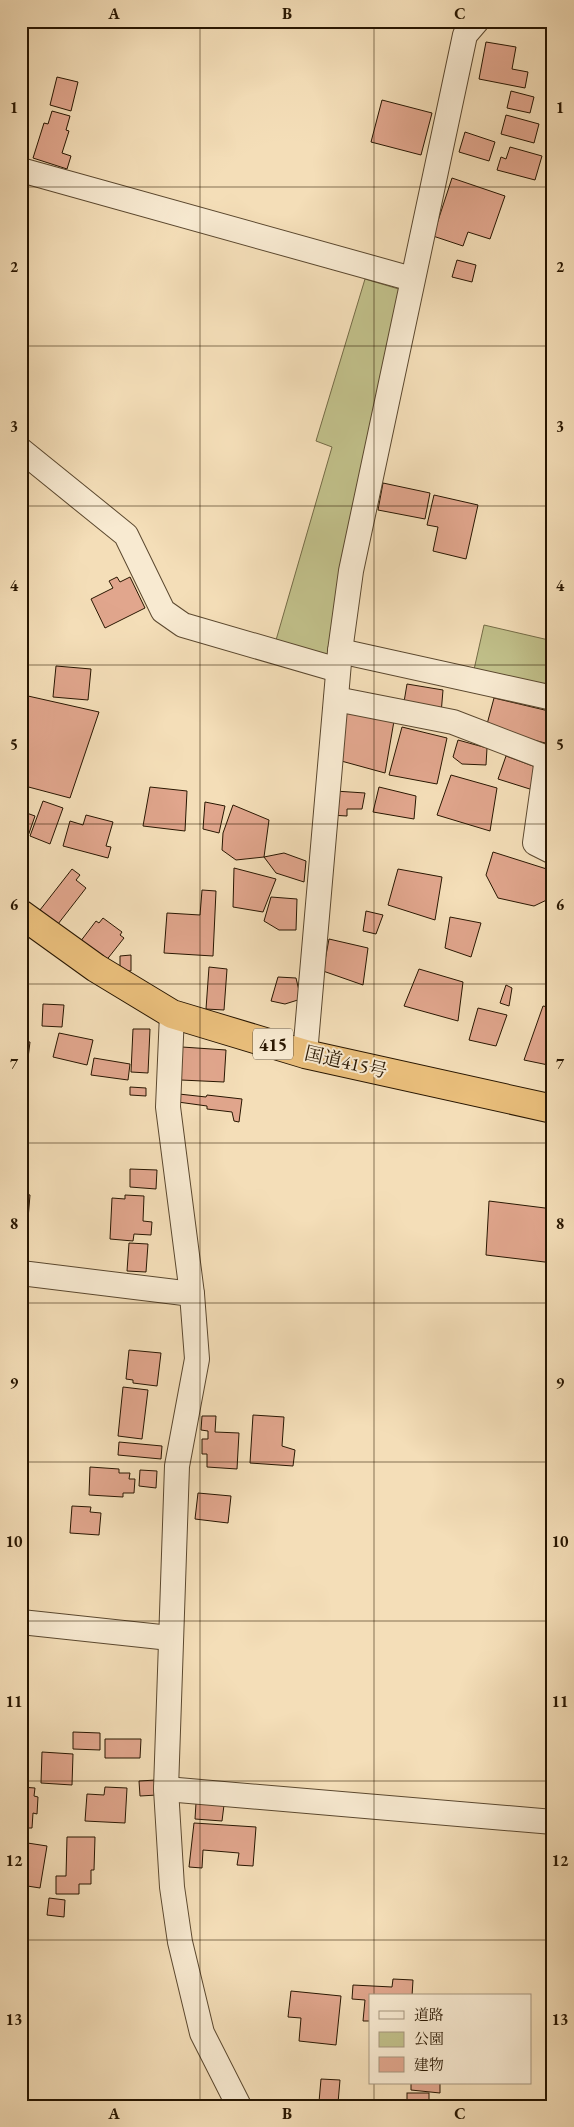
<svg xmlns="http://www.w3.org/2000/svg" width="574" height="2127" viewBox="0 0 574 2127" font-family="'EB Garamond','Noto Serif JP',serif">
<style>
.green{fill:#c1c08a;stroke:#746b46}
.building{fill:#e1a68d;stroke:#281601}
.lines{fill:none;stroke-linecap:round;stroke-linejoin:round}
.minor-casing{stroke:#5b482f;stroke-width:26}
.highway-casing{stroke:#281601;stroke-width:30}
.minor{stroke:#f8ead1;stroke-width:24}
.highway{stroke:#eabf7c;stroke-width:28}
.grid{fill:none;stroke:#281601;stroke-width:1;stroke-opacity:0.55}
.labels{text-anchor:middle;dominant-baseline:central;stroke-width:4;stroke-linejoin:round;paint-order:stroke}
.shield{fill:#f8ead1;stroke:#66563f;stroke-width:1}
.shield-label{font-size:18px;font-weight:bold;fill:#281601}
.street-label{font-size:19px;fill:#281601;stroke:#f8ead1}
.neatline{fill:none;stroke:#281601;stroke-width:2}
.grid-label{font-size:16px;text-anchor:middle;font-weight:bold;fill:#281601}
</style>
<rect width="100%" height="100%" fill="#f4deb8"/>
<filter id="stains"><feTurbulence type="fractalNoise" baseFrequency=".004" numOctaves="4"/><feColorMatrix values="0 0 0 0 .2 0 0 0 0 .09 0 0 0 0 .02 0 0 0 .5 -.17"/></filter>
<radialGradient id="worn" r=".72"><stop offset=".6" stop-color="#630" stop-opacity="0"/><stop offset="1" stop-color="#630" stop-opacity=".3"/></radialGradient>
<!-- green -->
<g class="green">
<path d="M365,279L402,290L333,660L274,647L332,447L316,441Z"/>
<path d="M484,625L553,641V692L473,674Z"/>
</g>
<!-- building -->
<g class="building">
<path d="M486,42L516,47L512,69L528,72L525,88L479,79Z"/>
<path d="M57,77L78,82L71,111L50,105Z"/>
<path d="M511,91L534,97L530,113L507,108Z"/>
<path d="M382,100L432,113L421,155L371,142Z"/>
<path d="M52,111L70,116L66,130L69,131L62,153L71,156L67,169L33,158L44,123L48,124Z"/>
<path d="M506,115L539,124L534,143L501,134Z"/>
<path d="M465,132L495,142L489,161L459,152Z"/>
<path d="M510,147L542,156L535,180L497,170L501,157L506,159Z"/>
<path d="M452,178L505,196L490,239L468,232L463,246L433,236Z"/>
<path d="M457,260L476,265L472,282L452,277Z"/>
<path d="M383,483L430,493L425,519L378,510Z"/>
<path d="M434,495L478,505L466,559L433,551L438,527L427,525Z"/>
<path d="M117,577L120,582L130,577L145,608L105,628L91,599L113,588L109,581Z"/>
<path d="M56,666L91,669L88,700L53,697Z"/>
<path d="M407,684L443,690L441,714L403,708Z"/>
<path d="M28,696L99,712L70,798L21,785V720Z"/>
<path d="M494,698L553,712V745L486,728Z"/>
<path d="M338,709L394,721L385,773L334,759Z"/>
<path d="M402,727L447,738L437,784L389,775Z"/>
<path d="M458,740L487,748L486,765L462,764L453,757Z"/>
<path d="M506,756L541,769L533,790L498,779Z"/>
<path d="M451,775L497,788L490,831L437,815Z"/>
<path d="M150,787L187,791L185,831L143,826Z"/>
<path d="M379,787L416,796L414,819L373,812Z"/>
<path d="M335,791L365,793L362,809H347V816L330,815Z"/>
<path d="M43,801L63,808L50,844L30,836Z"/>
<path d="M205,802L225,806L219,833L203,829Z"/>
<path d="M233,805L269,820L264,857L236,860L222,850L223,833Z"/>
<path d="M21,811L35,816L27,839L21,837Z"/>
<path d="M86,815L113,822L106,846L111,847L108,858L63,846L70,821L83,825Z"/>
<path d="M493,852L553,871V897L534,906L498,898L486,875Z"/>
<path d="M284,853L306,861L304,882L276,873L264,857Z"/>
<path d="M234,868L276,879L263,912L233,907Z"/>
<path d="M72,869L80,875L76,880L86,888L58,924L40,910Z"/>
<path d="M398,869L442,877L435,920L388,905Z"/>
<path d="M202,890L216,891L213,956L164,953L167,913L200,915Z"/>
<path d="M271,897L297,899L296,930H279L264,921Z"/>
<path d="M366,911L383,915L376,934L363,931Z"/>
<path d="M450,917L481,923L471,957L445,948Z"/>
<path d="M103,918L122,932L120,935L124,938L105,962L80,942L96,921L99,923Z"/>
<path d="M329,939L368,948L363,985L323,971Z"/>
<path d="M131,955V971H120V956Z"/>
<path d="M209,967L227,969L224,1010L206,1009Z"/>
<path d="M419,969L463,982L458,1021L404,1006Z"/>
<path d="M278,977L296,978L301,999L285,1004L271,1001Z"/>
<path d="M506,985L512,988L509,1006L500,1003Z"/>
<path d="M43,1004L64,1005L62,1027L42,1026Z"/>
<path d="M21,1005L28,1006L27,1039H21Z"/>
<path d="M543,1006L553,1008V1066L524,1060Z"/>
<path d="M478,1008L507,1015L496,1046L469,1040Z"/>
<path d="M133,1029H150L148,1073L131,1072Z"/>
<path d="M59,1033L93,1040L87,1065L53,1057Z"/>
<path d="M21,1041L30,1042L27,1066L21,1065Z"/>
<path d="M182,1047L226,1050L224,1082L181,1080Z"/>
<path d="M94,1058L130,1064L128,1080L91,1075Z"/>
<path d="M130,1087L146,1088V1096L130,1095Z"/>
<path d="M179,1094L206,1097L207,1095L242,1099L239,1122L234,1121L232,1112L207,1109V1106L178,1102Z"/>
<path d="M130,1169L157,1170L156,1189L130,1187Z"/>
<path d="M21,1189L26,1190V1194L30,1195L27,1231H23L22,1239Z"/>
<path d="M125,1195L144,1196L143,1221L152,1222L151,1235L134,1234L133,1241L110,1239L112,1198L125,1199Z"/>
<path d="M489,1201L553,1209V1263L486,1255Z"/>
<path d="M129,1243L148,1244L146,1272L127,1271Z"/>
<path d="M129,1350L161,1353L157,1386L133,1383V1380L126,1379Z"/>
<path d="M123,1387L148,1390L142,1439L118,1436Z"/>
<path d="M253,1415L284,1417L282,1446L295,1450L293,1466L250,1463Z"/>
<path d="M202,1416H216L215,1432L239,1433L237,1469L207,1467V1454H202V1439H208V1431L201,1430Z"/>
<path d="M119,1442L162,1446L161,1459L118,1455Z"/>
<path d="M90,1467L119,1469V1473H130L129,1479H135L134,1493H123V1497L89,1495Z"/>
<path d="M140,1470L157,1471L156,1488L139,1486Z"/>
<path d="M198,1493L231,1496L228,1523L195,1519Z"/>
<path d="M72,1506L91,1507L90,1512L101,1513L99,1535L70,1533Z"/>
<path d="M73,1732L100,1733V1750L73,1749Z"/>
<path d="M105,1739H141L140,1758H105Z"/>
<path d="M42,1752L73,1754L72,1785L41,1783Z"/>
<path d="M156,1780L157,1795L140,1796L139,1781Z"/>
<path d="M21,1787L35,1788L34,1796L38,1797L37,1814L33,1813L32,1828H21Z"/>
<path d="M105,1787L127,1788L125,1823L85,1821L87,1794L104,1795Z"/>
<path d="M196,1803L224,1805L222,1821L195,1819Z"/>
<path d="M194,1823L256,1827L253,1866L237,1865L239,1853L203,1850L202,1868L189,1867Z"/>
<path d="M67,1837H95L94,1870H91V1884H79V1894H56V1876H66Z"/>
<path d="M21,1842L47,1846L40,1888L21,1885Z"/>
<path d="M49,1898L65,1900L64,1917L47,1915Z"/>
<path d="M393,1979L413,1980L412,1996H370V2021H363L365,2000L352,1999L353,1985L392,1987Z"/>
<path d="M291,1991L341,1996L336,2045L299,2041L301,2018L288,2017Z"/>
<path d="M321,2079L340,2080L338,2103L319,2102Z"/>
<path d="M411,2083H440V2093L411,2090Z"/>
<rect x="407" y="2093" width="22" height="13"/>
</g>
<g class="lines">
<!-- minor casing -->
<g class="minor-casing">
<g id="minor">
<path d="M21,170L412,279"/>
<path d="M21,450L126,535L163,611L183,625L338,670"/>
<path d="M340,651L553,698"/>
<path d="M336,699L453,722L547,758L535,843L553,852"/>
<path d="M172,1014L168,1107L192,1294L197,1359L177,1466L166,1789L172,1887L180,1942L202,2033L239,2106"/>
<path d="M305,1054L340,651L351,571L465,35L477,21"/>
<path d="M21,1273L192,1294"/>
<path d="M21,1622L170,1638"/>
<path d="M166,1789L553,1822"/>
</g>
</g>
<!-- highway casing -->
<g class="highway-casing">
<path id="highway" d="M21,914L96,968L172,1014L305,1054L553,1109"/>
</g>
<!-- minor -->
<use href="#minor" class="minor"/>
<!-- highway -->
<use href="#highway" class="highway"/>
</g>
<!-- grid -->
<path class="grid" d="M200,21V2106M374,21V1996M21,187H553M21,346H553M21,506H553M21,665H553M21,824H553M21,984H553M21,1143H553M21,1303H553M21,1462H553M21,1621H553M21,1781H553M21,1940H553M374,2083V2106"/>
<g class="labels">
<!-- shield labels -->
<rect class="shield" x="253" y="1028.5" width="40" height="31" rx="4"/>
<g class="shield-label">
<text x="273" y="1044">415</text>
</g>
<!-- street labels -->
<g class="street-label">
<text transform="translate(346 1062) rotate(13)">国道415号</text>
</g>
</g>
<!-- margin -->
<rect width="574" height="2127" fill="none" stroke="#f4deb8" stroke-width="55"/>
<!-- legend -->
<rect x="369" y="1994" width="162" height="90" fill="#f8ead1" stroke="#a5957e"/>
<rect x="379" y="2011" width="25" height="8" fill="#f8ead1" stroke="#a5957e"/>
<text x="414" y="2020" font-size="15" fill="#281601">道路</text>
<rect x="379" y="2032" width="25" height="15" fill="#c1c08a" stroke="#a5957e"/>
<text x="414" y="2044" font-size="15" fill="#281601">公園</text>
<rect x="379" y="2057" width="25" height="15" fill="#e1a68d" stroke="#a5957e"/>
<text x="414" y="2070" font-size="15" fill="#281601">建物</text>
<rect x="28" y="28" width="518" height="2072" class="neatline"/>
<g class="grid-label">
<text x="114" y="19">A</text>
<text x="287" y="19">B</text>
<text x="460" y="19">C</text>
<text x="14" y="113">1</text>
<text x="560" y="113">1</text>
<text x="14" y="272">2</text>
<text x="560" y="272">2</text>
<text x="14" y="432">3</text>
<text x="560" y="432">3</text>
<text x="14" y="591">4</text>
<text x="560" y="591">4</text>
<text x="14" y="750">5</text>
<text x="560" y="750">5</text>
<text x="14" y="910">6</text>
<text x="560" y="910">6</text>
<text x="14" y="1069">7</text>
<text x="560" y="1069">7</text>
<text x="14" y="1229">8</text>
<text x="560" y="1229">8</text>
<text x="14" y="1388">9</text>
<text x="560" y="1388">9</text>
<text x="14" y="1547">10</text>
<text x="560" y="1547">10</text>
<text x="14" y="1707">11</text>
<text x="560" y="1707">11</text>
<text x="14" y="1866">12</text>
<text x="560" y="1866">12</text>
<text x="14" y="2025">13</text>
<text x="560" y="2025">13</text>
<text x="114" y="2119">A</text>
<text x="287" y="2119">B</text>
<text x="460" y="2119">C</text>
</g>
<rect width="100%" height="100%" filter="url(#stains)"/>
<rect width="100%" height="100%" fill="url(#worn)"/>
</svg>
